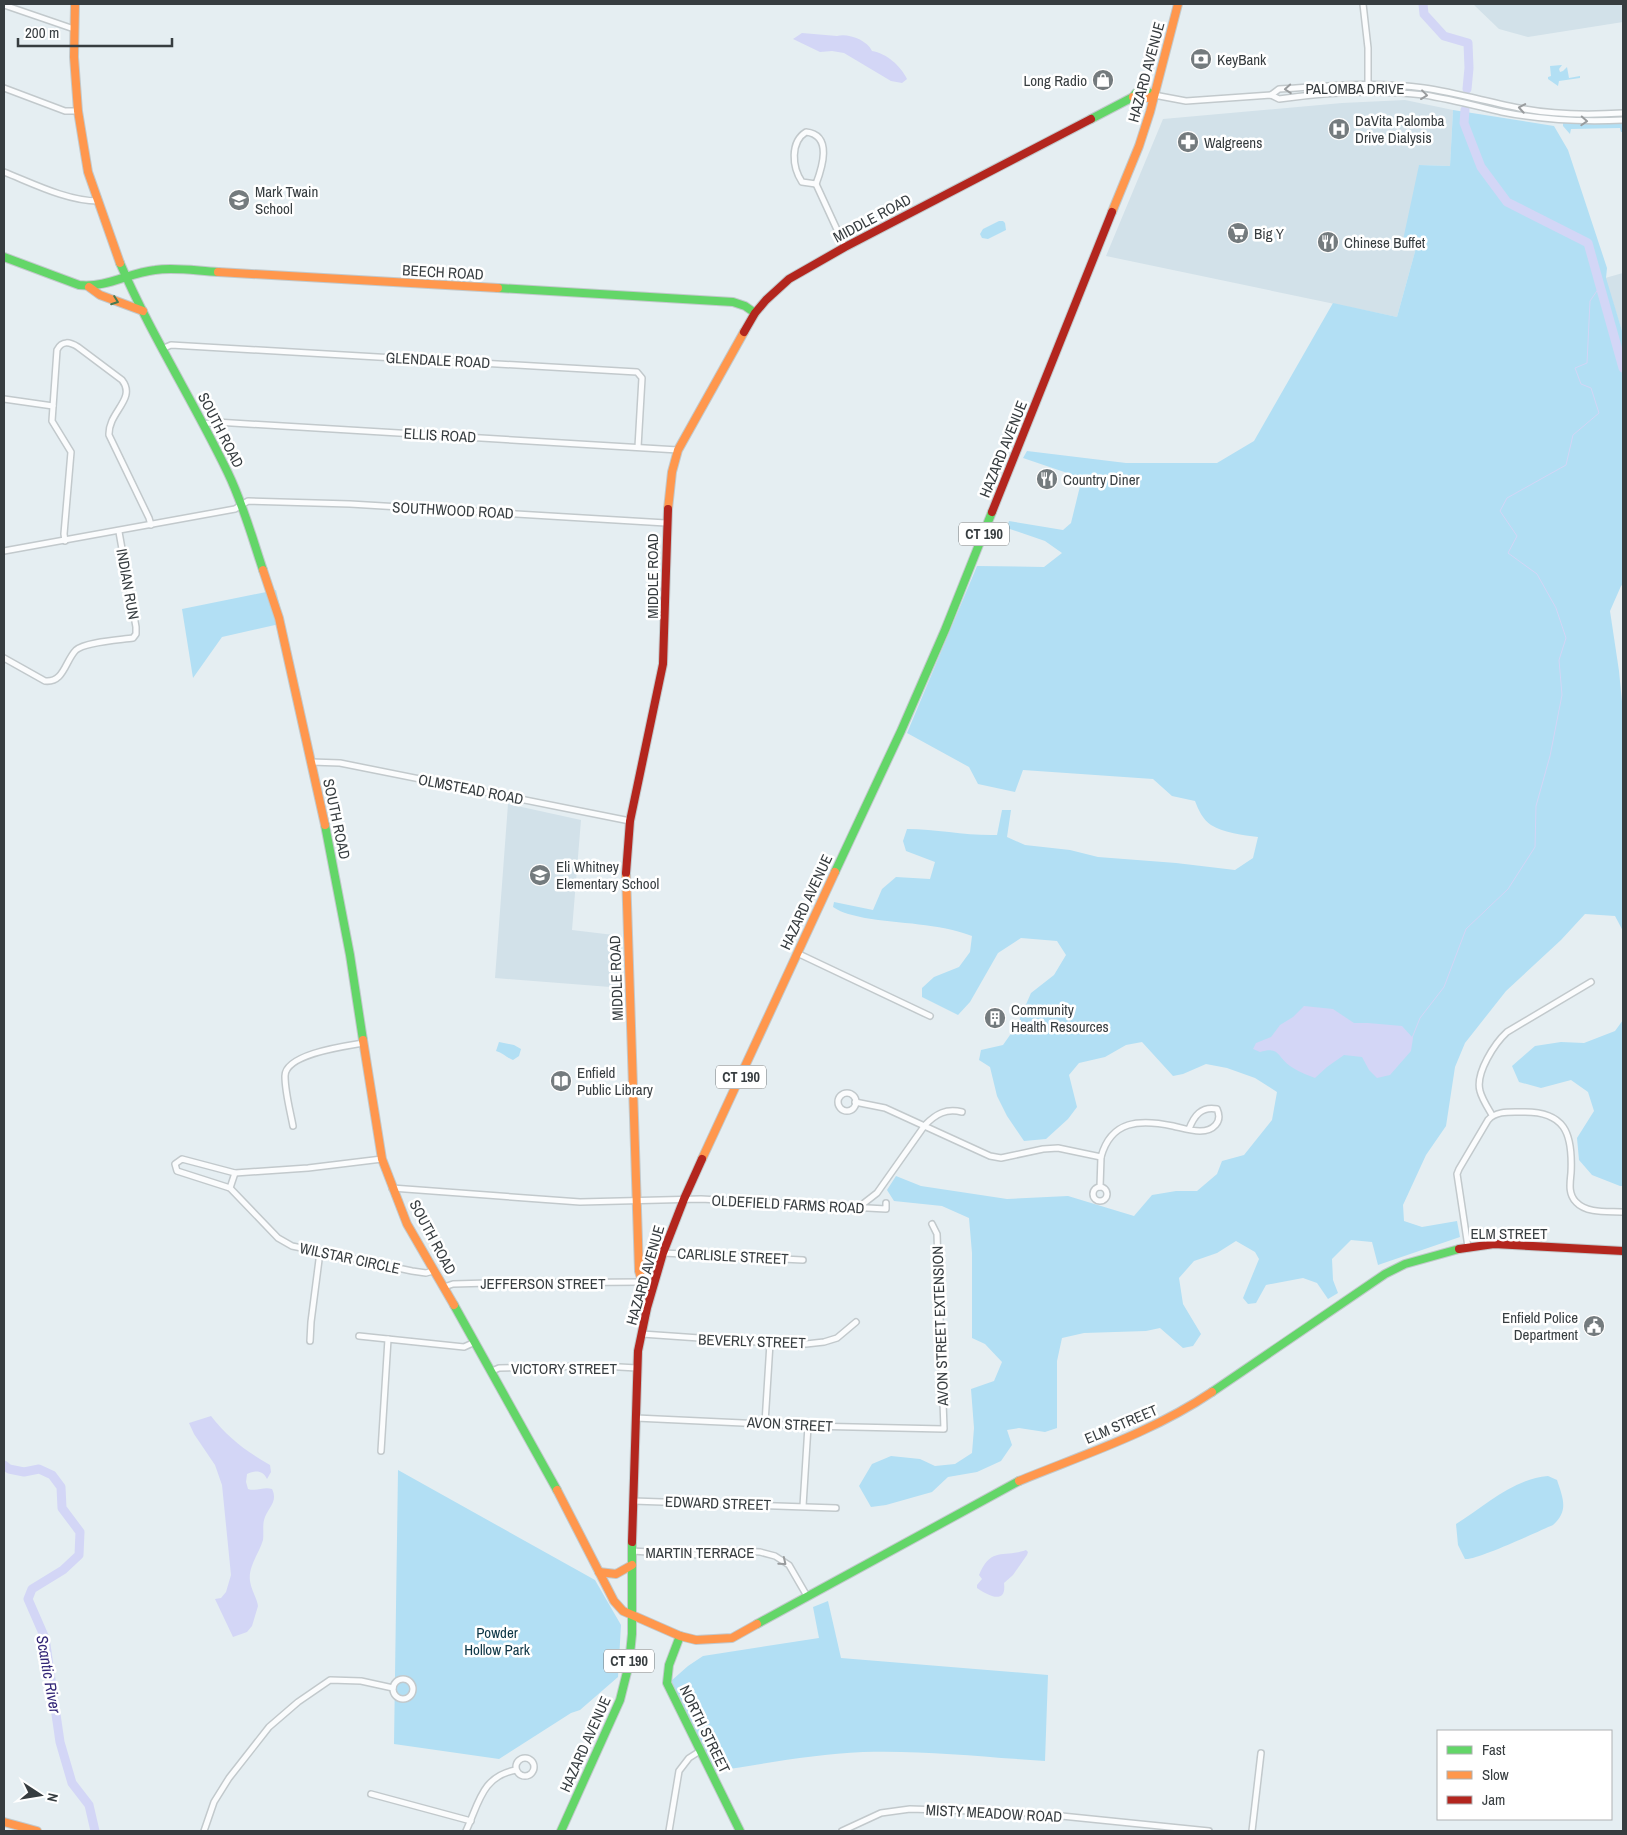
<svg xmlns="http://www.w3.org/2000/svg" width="1627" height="1835" viewBox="0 0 1627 1835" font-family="'Archivo Narrow',sans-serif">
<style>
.built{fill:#d2e1e9}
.green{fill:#b2dff4}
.water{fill:#d3d6f6}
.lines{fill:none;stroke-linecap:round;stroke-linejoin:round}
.stream{stroke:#d3d6f6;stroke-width:1}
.river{stroke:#d3d6f6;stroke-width:9}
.street-casing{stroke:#c2c9cc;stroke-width:8}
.fast-casing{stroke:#c2c9cc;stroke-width:10}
.slow-casing{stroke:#c2c9cc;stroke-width:10}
.jam-casing{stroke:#c2c9cc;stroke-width:10}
.street{stroke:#fbfcfd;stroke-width:5}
.fast{stroke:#63d668;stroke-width:8}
.slow{stroke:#ff974d;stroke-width:8}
.jam{stroke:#b3261e;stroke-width:8}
.oneway{stroke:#999c9e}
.oneway2{stroke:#497a50}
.labels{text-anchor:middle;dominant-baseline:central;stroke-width:5;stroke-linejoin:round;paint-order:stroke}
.shield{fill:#fff;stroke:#737779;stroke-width:1}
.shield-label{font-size:14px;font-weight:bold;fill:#373d40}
.poi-label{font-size:15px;fill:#373d40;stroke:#fff;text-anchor:start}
.street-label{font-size:15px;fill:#373d40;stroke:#fff}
.park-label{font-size:15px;fill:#0d3646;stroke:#fff}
.water-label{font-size:16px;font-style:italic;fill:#332677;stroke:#fff}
</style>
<rect width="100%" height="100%" fill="#e5eef2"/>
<!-- built -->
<g class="built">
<path d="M1473,4H1623V22L1528,37L1499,29Z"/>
<path d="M1405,100L1453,110L1450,166L1419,165L1416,248L1397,317L1106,256L1163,119L1342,103Z"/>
<path d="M1623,273V334L1605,278Z"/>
<path d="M508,804L581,820L572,930L622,936L623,988L495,978Z"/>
</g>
<!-- green -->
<g class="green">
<path d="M1562,65L1559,69L1560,72L1563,71L1567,67L1569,78L1580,76V78L1559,81L1558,86L1548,79V77L1551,76L1550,66Z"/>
<path d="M1453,110L1554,126L1568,150L1607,268L1606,278L1623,334V584L1621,586L1610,611L1619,671L1623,712V931L1615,916L1585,914L1561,940L1506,991L1465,1043L1455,1067L1446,1126L1426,1155L1403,1205L1404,1221L1422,1227L1457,1221L1460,1237L1378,1265L1372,1242L1351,1240L1332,1259L1333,1280L1338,1293L1328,1299L1317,1283L1303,1278L1266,1285L1256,1303L1248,1304L1243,1298L1259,1259L1255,1252L1236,1241L1217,1253L1194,1261L1179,1278L1183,1304L1201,1334L1193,1346L1183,1348L1160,1328L1146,1331L1084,1333L1062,1338L1057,1361V1428L1045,1432L1019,1428L1007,1430L1012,1445L1001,1461L977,1472L948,1477L932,1492L886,1505L871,1507L859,1486L872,1464L891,1456L920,1459L935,1466L955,1464L972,1453L974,1428L971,1389L994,1381L1002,1362L985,1344L972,1338V1253L969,1218L942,1206L894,1201L887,1190L896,1176L921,1186L1007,1199L1068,1196L1134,1216L1152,1195L1176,1191H1197L1217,1174L1222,1161L1244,1155L1272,1120L1277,1092L1255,1078L1227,1068L1206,1064L1183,1074L1173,1076L1142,1042L1126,1045L1105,1057L1079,1063L1069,1075L1077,1107L1068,1119L1046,1139L1024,1141L1007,1116L997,1096L990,1067L979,1060L981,1050L1003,1045L1017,1025L1031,993L1054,975L1066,955L1057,941L1021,938L998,953L970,1002L958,1015L922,997V988L934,977L959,967L970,952L972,936C938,923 900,924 865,918C853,915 843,914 833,907L834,902L873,910L882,889L896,877L930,879L935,862L906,851L903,841L907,829C937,829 967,836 997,835L1002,810H1011L1007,837L1025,845L1070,850L1098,857L1176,863L1235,870L1253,858L1258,837C1243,835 1224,833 1211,825C1203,820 1198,809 1195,801L1172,796L1153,779L1023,770L1015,792L978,784L969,767L907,733L977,566L1044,567L1062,553L1045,541L1007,528L1009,521L1063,530L1071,523L1082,478L1023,458L1027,451L1126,463H1217L1254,441L1333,303L1397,317L1416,248L1403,240L1419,165L1450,166Z"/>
<path d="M1563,123H1623V132H1621L1620,128L1571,129L1570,134L1563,126Z"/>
<path d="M999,221H1003L1005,223L1006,230L988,239L982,238L980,234L983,229Z"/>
<path d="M276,590L284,623L222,637L193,678L182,609Z"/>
<path d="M1623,1020V1186H1620L1592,1175L1579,1160L1577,1138L1594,1111L1588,1092L1571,1080L1541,1088L1519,1082L1512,1066L1535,1046L1561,1042L1584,1043L1615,1031Z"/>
<path d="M499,1042L514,1045L521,1049L519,1056L513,1060C507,1058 503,1053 496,1051Z"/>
<path d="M398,1470L595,1580L621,1625L618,1677L580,1710L571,1713L499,1759L394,1744Z"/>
<path d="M1548,1476L1557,1480C1563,1498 1569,1511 1553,1525C1539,1531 1475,1561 1465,1559L1458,1545L1456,1524C1485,1506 1512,1479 1548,1476Z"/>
<path d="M828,1601L841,1658L1048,1675L1045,1761C984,1757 923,1750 863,1752C813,1754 764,1764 715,1771L671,1681L688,1666L703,1656L819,1638L813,1607Z"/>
</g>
<!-- water -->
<g class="water">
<path d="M802,33L837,36C848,33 867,40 872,51C886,53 901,66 907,79L902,83L891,81L844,53L832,51L820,52L793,39Z"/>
<path d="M1304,1006L1333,1009L1354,1023H1368L1402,1026L1413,1038L1411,1051L1390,1075L1377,1078L1369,1070L1362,1057L1344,1055L1327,1067L1315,1078C1307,1075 1297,1071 1290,1066C1277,1057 1280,1046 1260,1052L1253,1049L1256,1043L1271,1037L1280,1025L1293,1017Z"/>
<path d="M211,1416C227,1437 247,1452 270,1465L271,1472L267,1479C263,1470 255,1470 247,1474L246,1482L248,1489C256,1492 264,1486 272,1489C278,1501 269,1507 265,1517C262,1524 264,1533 263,1540C259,1554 248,1566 250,1581C251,1590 257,1598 258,1606L252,1626L247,1632L233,1637L215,1599L221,1598L226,1592L231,1575L222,1485L215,1465L194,1434L189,1423Z"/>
<path d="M1026,1550L1028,1552L1027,1555L1013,1575L1004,1583C1007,1606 987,1595 977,1588V1585L982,1579L979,1575C991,1546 1004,1558 1026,1550Z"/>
</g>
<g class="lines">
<!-- stream -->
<path class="stream" d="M1412,1038L1420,1018L1444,987L1466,929L1508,889L1535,847L1536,806L1550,756L1562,695L1559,660L1566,638L1556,608L1537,574L1508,553L1517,536L1500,511L1507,498L1566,465L1573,435L1599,413L1591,388L1581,384L1575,368L1587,363L1590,301L1601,285"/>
<!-- river -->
<g class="river">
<path d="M1423,4L1424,14L1444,36L1468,43L1469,68L1467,89"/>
<path d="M1465,110L1464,123L1481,167L1507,202L1588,243L1623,368"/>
<path d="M4,1465L9,1469L24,1472L39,1469L52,1475L61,1487L62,1508L80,1532L79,1555L63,1570L32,1589L28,1599L45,1638L60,1742L72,1783L89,1805L95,1831"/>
</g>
<!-- street casing -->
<g class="street-casing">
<g id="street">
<path d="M1363,4L1368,48V88"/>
<path d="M4,5L74,29"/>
<path d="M4,88L65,111H78"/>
<path d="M1154,95L1186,101L1271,95L1279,99C1327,92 1375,89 1424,95C1450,99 1476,106 1502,112C1542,120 1583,122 1623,120"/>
<path d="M1271,95L1279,89C1327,86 1376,81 1424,88C1458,93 1491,103 1524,109C1557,115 1591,115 1623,113"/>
<path d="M806,132C833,135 822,168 816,184L802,182C792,167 790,142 806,132Z"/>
<path d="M4,172C32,183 67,201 98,201"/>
<path d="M816,184L845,247"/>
<path d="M164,348L171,345L637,372L642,378L638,447"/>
<path d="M4,399L53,406"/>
<path d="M203,424L216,422L678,450"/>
<path d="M65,541L64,534L71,452L52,421L57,350C62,340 70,342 78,347L122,380C137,399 108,412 109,435L149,518L151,525"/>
<path d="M4,551L235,509L248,501L350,504L666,523"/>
<path d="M4,658L45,681C64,683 65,661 76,650C85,642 119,640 133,638L136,634V627L119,532"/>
<path d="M311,762L340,763L630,821"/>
<path d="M797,953L930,1016"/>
<circle cx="847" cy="1102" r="9"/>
<path d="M855,1102L885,1108L990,1156L1001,1158L1043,1149L1058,1148L1101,1157C1111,1120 1140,1119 1173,1126C1182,1128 1191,1131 1200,1131C1213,1131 1223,1122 1217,1109C1201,1106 1194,1116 1189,1129"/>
<path d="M1492,1115C1488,1108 1482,1099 1480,1091C1475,1073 1495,1043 1507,1032L1591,982"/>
<path d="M293,1126C290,1110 285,1092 285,1076C285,1054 345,1046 363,1043"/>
<path d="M382,1159L308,1168L235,1173L182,1159L175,1164L177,1171L230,1188L278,1238L292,1246L412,1271L426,1273L433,1271"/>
<circle cx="1100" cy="1194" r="7"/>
<path d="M1100,1187L1101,1157"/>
<path d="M230,1188L235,1173"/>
<path d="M392,1188L580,1202L701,1199L886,1209V1203"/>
<path d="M859,1207L877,1193L925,1125C936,1114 946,1108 962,1112"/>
<path d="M1468,1247L1457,1174L1459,1169L1488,1120C1496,1111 1509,1112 1520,1112C1565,1110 1573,1133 1571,1173C1570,1183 1568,1194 1576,1202C1587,1214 1609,1211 1623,1212"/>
<path d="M663,1253L803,1260"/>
<path d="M444,1287L453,1284L489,1283L643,1282"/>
<path d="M642,1334L770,1343L806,1344L824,1342L837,1338L856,1322"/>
<path d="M359,1336L464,1347L475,1342"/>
<path d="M310,1341L311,1322L320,1252"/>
<path d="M492,1371L499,1368L602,1366L637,1368"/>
<path d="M636,1418L808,1426L944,1429L937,1234L932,1224"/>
<path d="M765,1423L770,1343"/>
<path d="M381,1451L388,1339"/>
<path d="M633,1501L836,1508"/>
<path d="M803,1506L808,1426"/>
<path d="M632,1551L698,1555L717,1551H737L760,1552L775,1556L789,1565L807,1596"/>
<circle cx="403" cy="1689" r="10"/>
<circle cx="525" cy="1767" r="9"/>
<path d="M371,1794L471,1821"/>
<path d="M204,1831L214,1802L229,1778L269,1727L298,1702L330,1680L361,1681L393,1688"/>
<path d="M466,1831C479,1803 482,1776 516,1770"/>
<path d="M669,1831L679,1771L689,1758L700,1751"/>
<path d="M842,1831L881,1813L910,1809L1032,1813L1209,1831"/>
<path d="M1252,1831L1261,1753"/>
</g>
</g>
<!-- fast casing -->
<g class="fast-casing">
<g id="fast">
<path d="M1091,119L1133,97L1136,93L1148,92L1154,95"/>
<path d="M4,257L79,285C107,288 128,273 155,270C175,267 197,271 218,272"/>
<path d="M120,263C151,335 194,402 228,473C243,504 252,537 263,570"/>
<path d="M498,288L733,302L745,306L755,313"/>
<path d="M325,825L350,955L363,1040"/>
<path d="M835,872L901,731L945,630L992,512"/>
<path d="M454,1305L557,1490"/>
<path d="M1212,1392L1385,1274L1405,1264L1459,1249"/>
<path d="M757,1624L1019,1481"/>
<path d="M680,1636L669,1665L667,1683L740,1831"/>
<path d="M561,1831L620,1700L629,1664L632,1634V1542"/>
</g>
</g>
<!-- slow casing -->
<g class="slow-casing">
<g id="slow">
<path d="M75,4L74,57L78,111L88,172L120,263"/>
<path d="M1133,97L1148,98L1154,95"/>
<path d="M1112,212L1139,146L1150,112L1178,4"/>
<path d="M218,272L498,288"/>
<path d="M89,287L100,295L143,311"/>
<path d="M668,509L672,472L678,450L744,332"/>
<path d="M263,570L279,618L325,825"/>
<path d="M626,873L639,1271L642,1281L653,1286"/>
<path d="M363,1040L382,1159L407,1224L454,1305"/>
<path d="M702,1159L835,872"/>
<path d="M1019,1481C1085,1454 1153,1432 1212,1392"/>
<path d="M557,1490L614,1601L623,1611L680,1636L696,1640L732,1638L757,1624"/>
<path d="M599,1572L616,1574L632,1565"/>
<path d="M4,1822L37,1831"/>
</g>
</g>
<!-- jam casing -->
<g class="jam-casing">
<g id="jam">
<path d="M744,332L755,313L766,300L789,279L845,247L1091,119"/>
<path d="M992,512L1112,212"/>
<path d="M626,873L630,821L663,664L668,509"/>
<path d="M1459,1249L1494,1244L1623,1251"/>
<path d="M632,1542L638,1351L647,1308L663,1253L684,1199L702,1159"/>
</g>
</g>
<!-- street -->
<use href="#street" class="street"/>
<!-- fast -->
<use href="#fast" class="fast"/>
<!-- slow -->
<use href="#slow" class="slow"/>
<!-- jam -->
<use href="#jam" class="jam"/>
</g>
<!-- one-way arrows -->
<defs><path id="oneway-chevron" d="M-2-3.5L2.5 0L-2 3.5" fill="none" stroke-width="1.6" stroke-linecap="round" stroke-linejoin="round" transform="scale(1.25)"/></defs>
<g class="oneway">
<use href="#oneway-chevron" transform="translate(1288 89) rotate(176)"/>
<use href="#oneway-chevron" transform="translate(1424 95) rotate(7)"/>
<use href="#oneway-chevron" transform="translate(1522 108) rotate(-170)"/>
<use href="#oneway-chevron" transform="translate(1584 121) rotate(3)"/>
<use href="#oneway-chevron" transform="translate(783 1562) rotate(39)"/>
</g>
<use class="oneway2" href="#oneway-chevron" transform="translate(115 301) rotate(20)"/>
<!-- icons -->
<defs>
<g id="bank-disc" transform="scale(1.125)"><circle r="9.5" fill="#747b7e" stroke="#fff"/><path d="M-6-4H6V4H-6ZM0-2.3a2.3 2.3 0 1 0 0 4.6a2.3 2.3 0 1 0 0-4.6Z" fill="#fff"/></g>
<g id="shop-disc" transform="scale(1.125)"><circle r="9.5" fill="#747b7e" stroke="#fff"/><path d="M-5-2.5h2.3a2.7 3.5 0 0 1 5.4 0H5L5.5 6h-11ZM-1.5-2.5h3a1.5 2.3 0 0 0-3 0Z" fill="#fff"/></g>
<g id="hospital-disc" transform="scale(1.125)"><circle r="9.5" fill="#747b7e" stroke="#fff"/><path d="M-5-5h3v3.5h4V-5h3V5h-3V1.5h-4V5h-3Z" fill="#fff"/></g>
<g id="pharmacy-disc" transform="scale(1.125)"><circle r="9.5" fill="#747b7e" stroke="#fff"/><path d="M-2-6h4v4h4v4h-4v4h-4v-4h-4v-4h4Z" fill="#fff"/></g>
<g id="school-disc" transform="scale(1.125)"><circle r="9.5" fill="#747b7e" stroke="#fff"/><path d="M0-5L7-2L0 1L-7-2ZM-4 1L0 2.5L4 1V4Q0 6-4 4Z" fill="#fff"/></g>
<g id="supermarket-disc" transform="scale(1.125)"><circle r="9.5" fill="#747b7e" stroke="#fff"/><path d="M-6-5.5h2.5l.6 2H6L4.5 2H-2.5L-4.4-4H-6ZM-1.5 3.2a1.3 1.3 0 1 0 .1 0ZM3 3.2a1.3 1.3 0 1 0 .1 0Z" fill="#fff"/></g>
<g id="restaurant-disc" transform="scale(1.125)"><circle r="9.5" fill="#747b7e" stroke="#fff"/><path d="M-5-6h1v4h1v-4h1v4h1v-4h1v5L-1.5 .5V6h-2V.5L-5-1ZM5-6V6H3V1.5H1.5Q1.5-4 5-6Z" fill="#fff"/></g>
<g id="building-disc" transform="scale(1.125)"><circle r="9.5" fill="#747b7e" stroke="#fff"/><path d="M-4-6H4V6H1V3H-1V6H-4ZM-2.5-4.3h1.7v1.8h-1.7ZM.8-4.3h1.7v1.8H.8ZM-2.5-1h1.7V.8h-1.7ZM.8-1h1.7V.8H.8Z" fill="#fff"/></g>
<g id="library-disc" transform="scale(1.125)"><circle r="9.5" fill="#747b7e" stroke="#fff"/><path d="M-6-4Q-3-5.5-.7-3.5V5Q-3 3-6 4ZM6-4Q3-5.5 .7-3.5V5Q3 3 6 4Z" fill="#fff"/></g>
<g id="civic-disc" transform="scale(1.125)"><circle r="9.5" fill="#747b7e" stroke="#fff"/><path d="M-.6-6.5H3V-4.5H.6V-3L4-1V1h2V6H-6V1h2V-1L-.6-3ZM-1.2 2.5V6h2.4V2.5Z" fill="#fff"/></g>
</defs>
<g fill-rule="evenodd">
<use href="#bank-disc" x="1201" y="59"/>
<use href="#shop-disc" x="1103" y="80"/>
<use href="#hospital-disc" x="1339" y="129"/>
<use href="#pharmacy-disc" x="1188" y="142"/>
<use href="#school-disc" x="239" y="200"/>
<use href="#supermarket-disc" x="1238" y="233"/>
<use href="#restaurant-disc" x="1328" y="242"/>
<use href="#restaurant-disc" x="1047" y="479"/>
<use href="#school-disc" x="540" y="875"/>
<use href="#building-disc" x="995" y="1018"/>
<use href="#library-disc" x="561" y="1081"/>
<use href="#civic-disc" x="1594" y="1326"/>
</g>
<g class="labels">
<!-- shield labels -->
<g class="shield">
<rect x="959" y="522.5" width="50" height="23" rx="4"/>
<rect x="716" y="1065.5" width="50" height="23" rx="4"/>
<rect x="604" y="1649.5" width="50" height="23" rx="4"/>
</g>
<g class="shield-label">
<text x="984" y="534">CT 190</text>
<text x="741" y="1077">CT 190</text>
<text x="629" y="1661">CT 190</text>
</g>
<!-- poi labels -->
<g class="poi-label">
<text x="1217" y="59">KeyBank</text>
<text x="1087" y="80" text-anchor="end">Long Radio</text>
<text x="1355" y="120">DaVita Palomba<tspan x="1355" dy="17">Drive Dialysis</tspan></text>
<text x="1204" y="142">Walgreens</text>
<text x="255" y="191">Mark Twain<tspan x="255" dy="17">School</tspan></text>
<text x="1254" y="233">Big Y</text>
<text x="1344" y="242">Chinese Buffet</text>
<text x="1063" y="479">Country Diner</text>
<text x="556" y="866">Eli Whitney<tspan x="556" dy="17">Elementary School</tspan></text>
<text x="1011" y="1009">Community<tspan x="1011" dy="17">Health Resources</tspan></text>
<text x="577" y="1072">Enfield<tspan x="577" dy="17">Public Library</tspan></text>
<text x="1578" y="1317" text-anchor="end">Enfield Police<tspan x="1578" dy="17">Department</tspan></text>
</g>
<!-- street labels -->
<g class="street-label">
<text transform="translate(1146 72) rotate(-75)">HAZARD AVENUE</text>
<text x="1355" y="88">PALOMBA DRIVE</text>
<text transform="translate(872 218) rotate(-28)">MIDDLE ROAD</text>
<text transform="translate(443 272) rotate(3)">BEECH ROAD</text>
<text transform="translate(438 360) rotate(3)">GLENDALE ROAD</text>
<text transform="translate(221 430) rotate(63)">SOUTH ROAD</text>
<text transform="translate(440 435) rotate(3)">ELLIS ROAD</text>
<text transform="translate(1003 449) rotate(-68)">HAZARD AVENUE</text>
<text transform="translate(453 510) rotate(3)">SOUTHWOOD ROAD</text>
<text transform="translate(652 576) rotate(-90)">MIDDLE ROAD</text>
<text transform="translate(128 584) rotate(80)">INDIAN RUN</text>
<text transform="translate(471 789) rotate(11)">OLMSTEAD ROAD</text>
<text transform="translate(337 819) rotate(78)">SOUTH ROAD</text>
<text transform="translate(806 902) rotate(-65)">HAZARD AVENUE</text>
<text transform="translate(616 978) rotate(-92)">MIDDLE ROAD</text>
<text transform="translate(788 1204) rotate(3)">OLDEFIELD FARMS ROAD</text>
<text x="1509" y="1233">ELM STREET</text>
<text transform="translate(433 1237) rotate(62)">SOUTH ROAD</text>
<text transform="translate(733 1256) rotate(3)">CARLISLE STREET</text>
<text transform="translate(350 1258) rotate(12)">WILSTAR CIRCLE</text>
<text transform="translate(645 1275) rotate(-74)">HAZARD AVENUE</text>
<text x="543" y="1283">JEFFERSON STREET</text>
<text transform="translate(940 1326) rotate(-92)">AVON STREET EXTENSION</text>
<text transform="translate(752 1341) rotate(2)">BEVERLY STREET</text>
<text x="564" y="1368">VICTORY STREET</text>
<text transform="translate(790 1424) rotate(3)">AVON STREET</text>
<text transform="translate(1121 1424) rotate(-23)">ELM STREET</text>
<text transform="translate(718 1503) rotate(2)">EDWARD STREET</text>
<text x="700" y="1552">MARTIN TERRACE</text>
<text transform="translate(705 1729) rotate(64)">NORTH STREET</text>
<text transform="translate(585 1744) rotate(-66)">HAZARD AVENUE</text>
<text transform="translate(994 1813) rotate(3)">MISTY MEADOW ROAD</text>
</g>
<!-- park labels -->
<g class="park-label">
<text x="497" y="1632">Powder<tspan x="497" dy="17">Hollow Park</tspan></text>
</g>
<!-- water labels -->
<g class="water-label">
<text transform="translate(49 1674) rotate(80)">Scantic River</text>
</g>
</g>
<!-- border -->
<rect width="1627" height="1835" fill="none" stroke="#373d40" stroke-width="10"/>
<!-- legend -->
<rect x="1437" y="1730" width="175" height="90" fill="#ffffff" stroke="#afb1b3"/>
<rect x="1447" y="1746" width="25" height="8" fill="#63d668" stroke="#afb1b3"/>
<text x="1482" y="1755" font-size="15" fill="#373d40">Fast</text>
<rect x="1447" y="1771" width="25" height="8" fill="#ff974d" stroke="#afb1b3"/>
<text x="1482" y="1780" font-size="15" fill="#373d40">Slow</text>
<rect x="1447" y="1796" width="25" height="8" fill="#b3261e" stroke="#afb1b3"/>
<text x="1482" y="1805" font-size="15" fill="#373d40">Jam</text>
<!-- north arrow -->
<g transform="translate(40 1795) rotate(102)" stroke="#ffffff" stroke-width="4" paint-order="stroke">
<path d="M0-4L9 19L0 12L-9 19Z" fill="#373d40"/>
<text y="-8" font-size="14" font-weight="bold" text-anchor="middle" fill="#373d40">N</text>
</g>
<!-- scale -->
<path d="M18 38v8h154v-8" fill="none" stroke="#373d40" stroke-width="2.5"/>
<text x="25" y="38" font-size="15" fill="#373d40" stroke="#ffffff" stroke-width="4" paint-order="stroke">200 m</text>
</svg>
